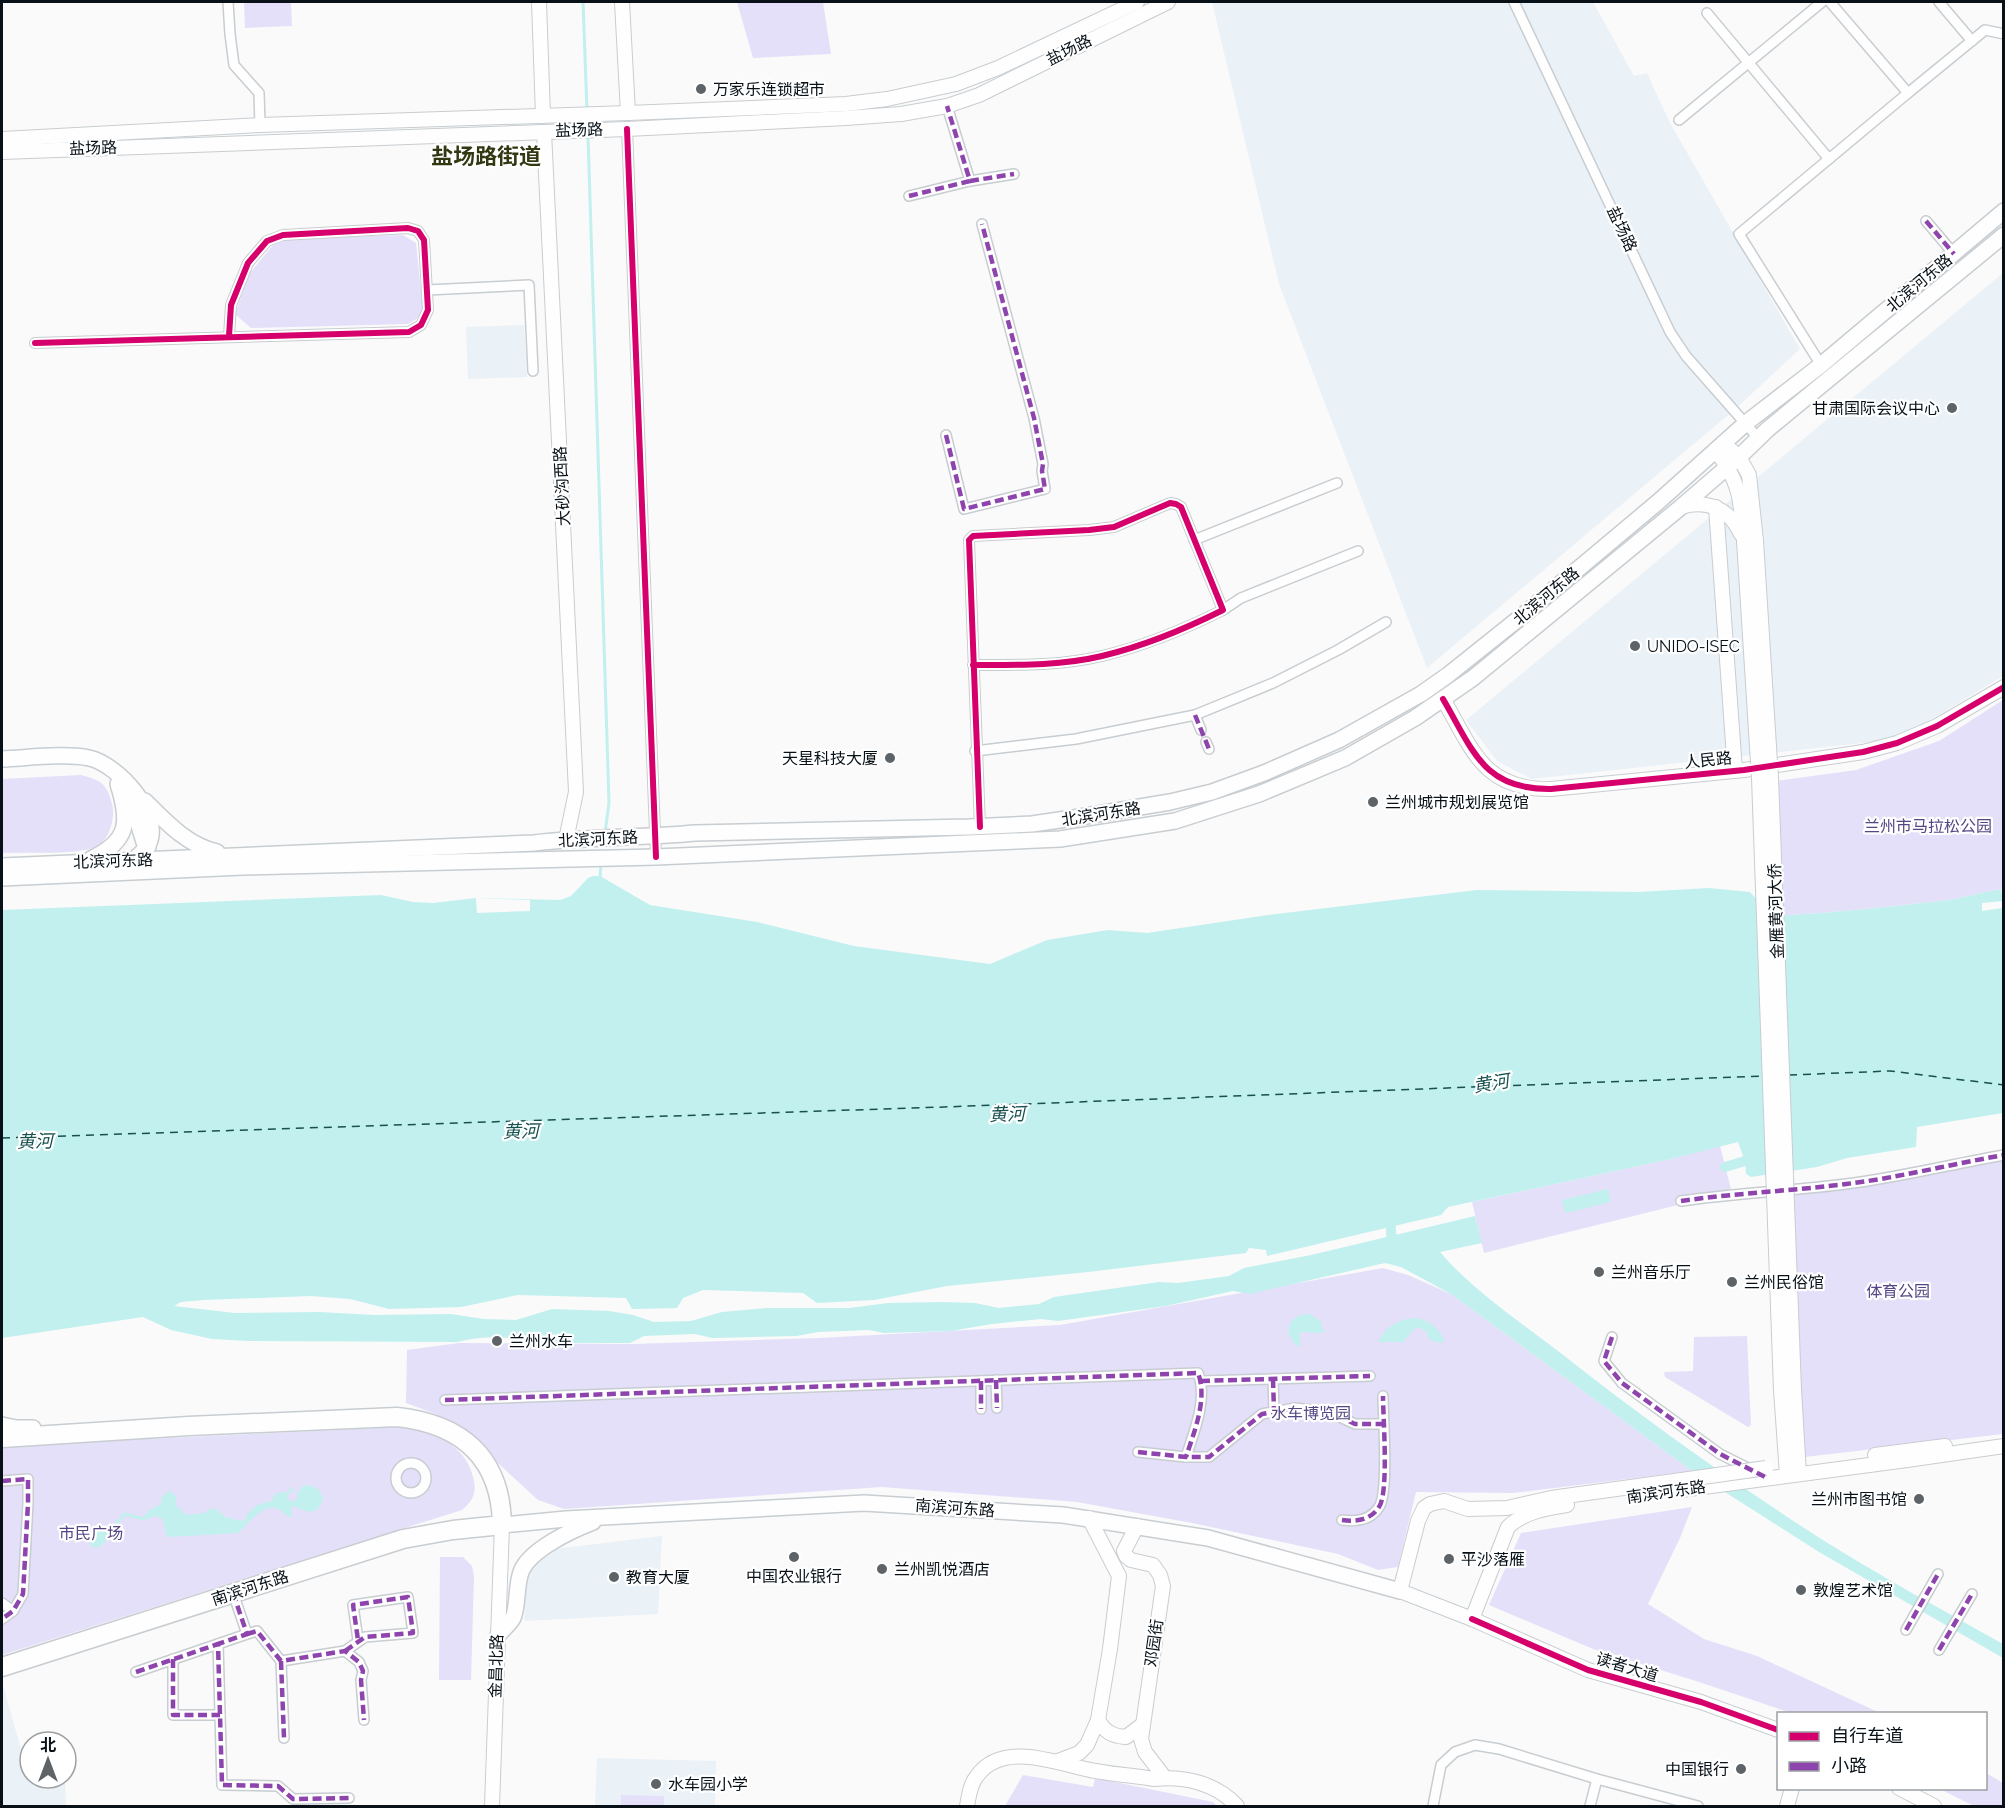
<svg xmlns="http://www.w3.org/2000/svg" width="2005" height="1808" viewBox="0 0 2005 1808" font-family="Raleway,'Noto Sans SC',sans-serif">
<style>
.built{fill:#eaf1f7}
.green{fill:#e4e0f9}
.water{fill:#c1f0ee}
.pier{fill:#fafafa}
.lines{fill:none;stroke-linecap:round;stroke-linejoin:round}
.stream{stroke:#c1f0ee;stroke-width:3}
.canal{stroke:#c1f0ee;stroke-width:10}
.ferry{stroke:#16504f;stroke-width:1.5;stroke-dasharray:8 6;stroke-linecap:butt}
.street-casing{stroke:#c8cdd1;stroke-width:12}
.secondary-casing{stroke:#c8cdd1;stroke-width:16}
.primary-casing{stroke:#c8cdd1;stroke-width:18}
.highway-casing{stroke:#c8cdd1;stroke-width:21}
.street{stroke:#fefefe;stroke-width:9}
.secondary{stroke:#fefefe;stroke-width:14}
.primary{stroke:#fefefe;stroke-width:15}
.highway{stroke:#fefefe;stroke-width:18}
.secondary-bridge-casing{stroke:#c8cdd1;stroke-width:16;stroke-linecap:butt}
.secondary-bridge{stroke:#fefefe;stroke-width:14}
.quiet{stroke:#8e44ad;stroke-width:4.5;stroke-dasharray:9 4.5;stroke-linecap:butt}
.cycleway-casing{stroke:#fff;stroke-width:10}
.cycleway{stroke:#d6006c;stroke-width:6}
.poi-dot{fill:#5d6367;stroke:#fff;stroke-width:2}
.labels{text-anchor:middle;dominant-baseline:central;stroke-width:4.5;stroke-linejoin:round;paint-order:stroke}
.street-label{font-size:16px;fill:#081118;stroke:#fff}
.poi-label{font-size:16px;fill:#081118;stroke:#fff;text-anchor:start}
.park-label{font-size:16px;fill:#554784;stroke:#fff}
.water-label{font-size:18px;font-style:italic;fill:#16504f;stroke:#fff}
.district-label{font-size:22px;font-weight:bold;fill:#323811;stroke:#fff}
</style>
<rect width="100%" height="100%" fill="#fafafa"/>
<!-- built -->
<g class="built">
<path d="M1212,2H1593L1634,76L1647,73L1670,123L1800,349L1733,411L1427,668L1279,284Z"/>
<path d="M2003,273V676L1899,739L1532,779L1497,761L1466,720Z"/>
<path d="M524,325L527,377L468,379L466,327Z"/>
<path d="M662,1536L658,1614L524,1621L529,1552Z"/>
<path d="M2,1682L21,1749L30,1751V1778H65L66,1806H2Z"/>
<path d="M597,1758L716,1761L715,1806H595Z"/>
</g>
<!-- green -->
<g class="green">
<path d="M244,2H291L292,26L245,28Z"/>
<path d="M737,2H823L831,54L753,58Z"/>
<path d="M403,235L416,243L423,311L418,318L408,324L251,328L235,314L249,274L273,245L291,238Z"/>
<path d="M2003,700V889C1985,891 1967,897 1949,900C1890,907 1831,913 1772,916L1769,822H1753L1752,798L1769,796V782L1856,770L1939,741Z"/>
<path d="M81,775C100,780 107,783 112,804C116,817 109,843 94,848C70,855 28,852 2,853V779Z"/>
<path d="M1720,1146L1731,1189L1682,1201V1204L1484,1253L1472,1202L1671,1159Z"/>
<path d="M2003,1150V1434L1796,1458L1790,1190Z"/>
<path d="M1383,1268L1408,1275L1451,1294L1692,1471L1514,1493L1416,1492L1398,1567L1378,1570L1338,1554L1192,1523L1077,1502L882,1487L564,1509L538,1500L464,1432L436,1414L406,1403L407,1350L459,1343L633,1344L818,1338L1060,1325Z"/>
<path d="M1747,1336L1751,1425L1748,1427L1665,1377L1664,1372L1693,1371L1694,1337Z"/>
<path d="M377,1428C388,1428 400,1426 410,1428C438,1432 467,1449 473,1477C477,1492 474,1500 462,1510L2,1655V1446Z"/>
<path d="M1692,1507L1680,1538L1648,1604L1704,1639L1757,1656L1880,1713H1791L1696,1681L1593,1649L1489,1605L1521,1533Z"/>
<path d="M440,1557H463L472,1566L474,1576L471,1680H439Z"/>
<path d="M1986,1773L2003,1783V1806H1974L1940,1789L1986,1788Z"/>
<path d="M1023,1775L1093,1787L1095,1778L1213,1802L1217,1806H1005Z"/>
<path d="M621,1795L664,1796V1806H621Z"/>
</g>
<!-- water -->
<g class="water">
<path d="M593,876H600L650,905L757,922L854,946L990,964L1047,940L1108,930L1147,933L1268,915L1477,890L1638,892L1709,888L1750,892L1772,916C1831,913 1890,907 1949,900C1967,897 1985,891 2003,889V1113L1917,1127L1916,1147L1847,1158L1817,1167L1751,1177L1746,1174L1745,1161L1738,1142L1671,1159L1448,1207L1441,1215L1267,1256L1266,1250L1249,1248L1246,1253L1088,1272L947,1286L874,1300L817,1303L803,1293L703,1290L683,1298L677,1308L632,1309L626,1298L518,1295L461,1307L389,1309L350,1299L311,1296L204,1300L181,1302L174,1306L235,1313L319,1312L374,1315L451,1314L484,1319L516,1320L552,1309L609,1311L633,1315L654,1322L691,1321L722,1312L766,1308H849L888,1303L942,1302L975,1303L999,1308L1039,1304L1054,1297L1159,1282L1178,1283L1229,1276L1244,1268L1311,1255L1475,1216L1482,1243L1440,1252C1473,1291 1522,1323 1562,1354C1644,1419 1730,1480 1818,1537C1878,1575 1941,1609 2003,1644V1658L1819,1552L1692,1471L1451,1294L1401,1267L1385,1263L1249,1294L1233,1291L1166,1306L1058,1321L1041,1319L992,1324L951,1331L884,1333L869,1330L818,1332L797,1336L712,1338L695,1334L644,1336L630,1343H533C510,1335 481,1336 457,1342L248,1341L212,1339L171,1330L143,1317L2,1338V910L381,895L413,902L433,903L476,898L560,900L571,896L588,878Z"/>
<path d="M1608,1189L1611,1202L1565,1213L1562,1200Z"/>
<path d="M1310,1314L1321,1322L1324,1333L1300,1332V1347C1281,1336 1287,1313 1310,1314Z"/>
<path d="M1415,1318C1430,1320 1439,1328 1445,1342H1434L1428,1337L1426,1331L1416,1327L1403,1342H1378C1386,1326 1397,1320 1415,1318Z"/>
<path d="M309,1485L318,1489L323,1498C319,1517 306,1512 294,1506L291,1507L292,1514L291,1518C286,1516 283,1511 279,1509C262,1502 248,1525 238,1533L167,1537L162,1518L155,1516L146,1519L143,1518L148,1511L161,1504L162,1496L170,1491L176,1496V1506L187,1515L205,1513L209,1509H216L225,1517L242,1521L246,1519L247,1514L257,1505L272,1501L276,1493L287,1492L293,1486V1492H290L287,1497L290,1501H295L298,1496L296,1494L303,1486Z"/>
<path d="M94,1528L110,1534L105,1543L97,1548L92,1547C87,1540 88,1533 94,1528Z"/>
</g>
<!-- pier -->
<g class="pier">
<path d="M2001,889H2003V908L1982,911V903L2003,901Z"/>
<path d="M476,898L530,900V911L477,913Z"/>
</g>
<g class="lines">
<!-- stream -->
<g class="stream">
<path d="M583,2L587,111"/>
<path d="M588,135L609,803L605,833"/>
<path d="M600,878L601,863"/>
<path d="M108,1532L125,1514L144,1519"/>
</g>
<!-- canal -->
<g class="canal">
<path d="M1725,1167L1745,1161L1753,1152"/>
<path d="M1390,1213L1392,1248"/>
</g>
<!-- ferry -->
<g class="ferry">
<path d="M1789,1075L1890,1071L2004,1085"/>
<path d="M2,1138L944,1107L1764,1076"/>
</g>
<!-- street casing -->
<g class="street-casing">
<g id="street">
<path d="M228,2L230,34L234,65L259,93L260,125"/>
<path d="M1514,2L1670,332L1686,356L1759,439"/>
<path d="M1939,2L1972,41"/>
<path d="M1707,13L1829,159"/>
<path d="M1908,93L1985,30L2004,34"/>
<path d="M1679,120L1822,2"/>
<path d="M627,129L656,857"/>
<path d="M970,181L1014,174"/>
<path d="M909,196L970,181L947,106"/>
<path d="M1926,221L1954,254"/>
<path d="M427,290L529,285L533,371"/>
<path d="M35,343L409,332L421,325L428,310L424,240L418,231L408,228L283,235L267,241L248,263L231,305L229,336"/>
<path d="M1821,365L1739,234L1908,93L1830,2"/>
<path d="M946,435L964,509L1045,489L1042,471L1043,464L1034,418L982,224"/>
<path d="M1194,540L1337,483"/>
<path d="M1223,610L1241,598L1358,551"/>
<path d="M973,665C1016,665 1060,666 1102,656C1144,646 1185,629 1223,610L1181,507L1176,504L1170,503L1114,527L1089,530L973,536L969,540L980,827"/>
<path d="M1195,715L1201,730"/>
<path d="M1206,742L1209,749"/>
<path d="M975,751L1076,739L1195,715L1273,683L1338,650L1386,622"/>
<path d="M1681,1201C1736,1193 1791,1191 1846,1184C1897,1178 1952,1164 2004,1155"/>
<path d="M1612,1337L1604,1361L1622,1383L1720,1454L1752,1470"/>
<path d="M1273,1379L1274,1411"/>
<path d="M996,1380L997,1408"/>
<path d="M981,1381V1409"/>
<path d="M1201,1381L1370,1376"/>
<path d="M445,1400L1198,1373C1208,1399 1194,1432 1186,1457"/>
<path d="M1138,1452L1186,1457H1209L1262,1414L1295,1408L1329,1412L1355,1424H1383"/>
<circle cx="411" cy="1478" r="15"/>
<path d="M2,1481L28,1479V1503L23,1594L13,1611L2,1619"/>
<path d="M1342,1520C1356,1522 1371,1520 1379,1507C1389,1493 1383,1417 1383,1396"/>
<path d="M233,1593L247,1634L218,1644L222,1785L278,1786L293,1799L349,1798"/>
<path d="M2,1603L13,1611"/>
<path d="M1906,1630L1938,1574"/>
<path d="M247,1634L257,1631L281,1661L345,1651L359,1662L363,1671L361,1680L364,1720"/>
<path d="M1939,1650L1972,1594"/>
<path d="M345,1651L365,1637L413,1633L408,1597L353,1605L358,1640"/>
<path d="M173,1659V1715H220"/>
<path d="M281,1661L284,1738"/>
<path d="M136,1672L218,1644"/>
<path d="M1433,1806L1441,1765L1455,1752L1475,1745L1499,1749L1597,1779L1698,1806"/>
<path d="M1590,1806L1597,1779"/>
</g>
</g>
<!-- secondary casing -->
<g class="secondary-casing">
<g id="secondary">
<path d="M539,2L543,116"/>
<path d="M622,2L628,113"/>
<path d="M544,132L576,792L566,840"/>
<path d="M2,139L260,125L628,113L846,104L887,99L956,84L998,68L1137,2"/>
<path d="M2,152L627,129L846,118L901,114L947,106L979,95L1168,2"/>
<path d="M1723,443L1739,457L1749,475L1756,541"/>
<path d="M1715,450C1741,481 1741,503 1744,541"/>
<path d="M1681,507C1707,499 1730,509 1741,534"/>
<path d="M1716,507L1735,771"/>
<path d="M1443,699C1473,750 1483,790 1551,789L1744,770L1863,752L1897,743L1937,726L2004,687"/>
<path d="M1781,1390L1787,1475"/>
<path d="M1794,1390L1799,1474"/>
<path d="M1875,1455L1945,1446"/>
<path d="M1696,1478L1551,1498L1507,1508L1468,1509L1444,1501L1430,1504L1424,1508L1418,1521L1400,1591L1472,1619L1588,1670L1701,1702L1778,1730"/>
<path d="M1681,1490L1907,1460L2004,1446"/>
<path d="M1137,1526L1124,1551L1126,1556L1131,1560L1153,1565L1160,1575L1163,1586L1141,1739L1145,1752L1165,1778"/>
<path d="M1472,1619L1508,1527C1524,1512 1546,1508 1567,1505"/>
<path d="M1098,1720C1105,1732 1112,1736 1126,1737L1142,1725"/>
<path d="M1058,1761L1079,1753L1087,1745L1098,1720L1110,1649L1119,1576L1089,1518"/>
<path d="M1899,1788L1934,1806"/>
<path d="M492,1806L502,1525"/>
<path d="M967,1806C969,1796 970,1784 977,1776C1000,1743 1049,1760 1081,1768C1105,1774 1130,1775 1154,1779C1185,1776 1216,1783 1237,1806"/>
<path d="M1787,1806L1792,1788"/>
</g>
</g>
<!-- primary casing -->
<g class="primary-casing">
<g id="primary">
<path d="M2,759C27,758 65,753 89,758C118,764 164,815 148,845C144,852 138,856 132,861"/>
<path d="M131,800L144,842L148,847"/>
<path d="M145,801C167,823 187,845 217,852"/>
<path d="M91,859C129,841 130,822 118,784"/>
<path d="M2,866L534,843C588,837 641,838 695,833L969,827L1032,824L1080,817L1170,802L1212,792L1264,773L1339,740L1421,694L1448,675L1528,611L1658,502L1746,423L1821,365L2004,211"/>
<path d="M2,878L242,867L656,857L1060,839L1175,821L1259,794L1345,758L1415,718L1473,678L1681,507L1739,457L1768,429L2004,235"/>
<path d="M2,1425L16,1428H33"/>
<path d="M502,1525L566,1519L864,1503L1063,1515L1208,1538L1400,1591"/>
<path d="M498,1635C502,1630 510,1624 513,1618C518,1608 516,1585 521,1572C529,1550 572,1530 593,1522"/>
</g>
</g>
<!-- highway casing -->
<g class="highway-casing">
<path id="highway" d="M2,1438L189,1426L397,1417C462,1424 501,1458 502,1525L453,1530L403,1539L2,1667"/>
</g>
<!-- street -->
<use href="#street" class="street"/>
<!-- secondary -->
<use href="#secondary" class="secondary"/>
<!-- primary -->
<use href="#primary" class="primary"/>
<!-- highway -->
<use href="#highway" class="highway"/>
<!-- secondary-bridge casing -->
<g class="secondary-bridge-casing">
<g id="secondary-bridge">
<path d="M1744,541L1759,778L1781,1390"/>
<path d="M1756,541L1771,778L1794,1390"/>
<path d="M1696,1478L1766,1468"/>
</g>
</g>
<!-- secondary-bridge -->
<use href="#secondary-bridge" class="secondary-bridge"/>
<!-- quiet -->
<g class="quiet">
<path d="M970,181L1014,174"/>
<path d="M909,196L970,181L947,106"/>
<path d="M1926,221L1954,254"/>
<path d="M946,435L964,509L1045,489L1042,471L1043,464L1034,418L982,224"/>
<path d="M1195,715L1209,749"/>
<path d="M1681,1201C1736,1193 1791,1191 1846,1184C1897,1178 1952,1164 2004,1155"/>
<path d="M1612,1337L1604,1361L1622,1383L1720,1454L1767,1478"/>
<path d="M1273,1379L1274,1411"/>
<path d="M996,1380L997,1408"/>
<path d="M981,1381V1409"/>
<path d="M1201,1381L1370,1376"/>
<path d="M445,1400L1198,1373C1208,1399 1194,1432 1186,1457"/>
<path d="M1138,1452L1186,1457H1209L1262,1414L1295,1408L1329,1412L1355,1424H1383"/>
<path d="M2,1481L28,1479V1503L23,1594L13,1611L2,1619"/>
<path d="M1342,1520C1356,1522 1371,1520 1379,1507C1389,1493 1383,1417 1383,1396"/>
<path d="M233,1593L247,1634L218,1644L222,1785L278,1786L293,1799L349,1798"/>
<path d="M1906,1630L1938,1574"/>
<path d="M247,1634L257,1631L281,1661L345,1651L359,1662L363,1671L361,1680L364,1720"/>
<path d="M1939,1650L1972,1594"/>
<path d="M345,1651L365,1637L413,1633L408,1597L353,1605L358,1640"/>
<path d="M173,1659V1715H220"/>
<path d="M281,1661L284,1738"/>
<path d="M136,1672L218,1644"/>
</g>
<!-- cycleway casing -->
<g class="cycleway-casing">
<g id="cycleway">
<path d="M627,129L656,857"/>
<path d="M35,343L409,332L421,325L428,310L424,240L418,231L408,228L283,235L267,241L248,263L231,305L229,336"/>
<path d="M973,665C1016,665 1060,666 1102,656C1144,646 1185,629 1223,610L1181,507L1176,504L1170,503L1114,527L1089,530L973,536L969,540L980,827"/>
<path d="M1443,699C1473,750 1483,790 1551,789L1744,770L1863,752L1897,743L1937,726L2004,687"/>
<path d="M1472,1619L1588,1670L1701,1702L1778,1730"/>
</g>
</g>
<!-- cycleway -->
<use href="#cycleway" class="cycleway"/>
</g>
<!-- markers -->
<g class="poi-dot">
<circle cx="701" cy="89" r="6"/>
<circle cx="1952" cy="408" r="6"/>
<circle cx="1635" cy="646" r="6"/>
<circle cx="890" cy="758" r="6"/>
<circle cx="1373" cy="802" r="6"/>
<circle cx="1599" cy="1272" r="6"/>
<circle cx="1732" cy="1282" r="6"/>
<circle cx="497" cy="1341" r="6"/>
<circle cx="1919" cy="1499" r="6"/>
<circle cx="794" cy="1557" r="6"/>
<circle cx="1449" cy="1559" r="6"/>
<circle cx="882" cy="1569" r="6"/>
<circle cx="614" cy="1577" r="6"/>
<circle cx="1801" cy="1590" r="6"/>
<circle cx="1741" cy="1769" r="6"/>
<circle cx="656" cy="1784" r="6"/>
</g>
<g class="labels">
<!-- street labels -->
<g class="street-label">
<text transform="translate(1069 50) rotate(-27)">盐场路</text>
<text transform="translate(579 130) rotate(-2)">盐场路</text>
<text transform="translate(93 148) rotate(-2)">盐场路</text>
<text transform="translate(1622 229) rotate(65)">盐场路</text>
<text transform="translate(1919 283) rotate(-40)">北滨河东路</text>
<text transform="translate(562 486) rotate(-93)">大砂沟西路</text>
<text transform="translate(1546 596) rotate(-40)">北滨河东路</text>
<text transform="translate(1708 760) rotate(-6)">人民路</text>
<text transform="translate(1101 814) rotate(-9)">北滨河东路</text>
<text transform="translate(598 839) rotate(-3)">北滨河东路</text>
<text transform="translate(113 861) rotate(-2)">北滨河东路</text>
<text transform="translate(1776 911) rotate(-92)">金雁黄河大侨</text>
<text transform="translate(1666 1492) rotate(-8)">南滨河东路</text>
<text transform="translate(955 1508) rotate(4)">南滨河东路</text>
<text transform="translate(250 1588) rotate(-18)">南滨河东路</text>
<text transform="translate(1154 1643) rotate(-82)">邓园街</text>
<text transform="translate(496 1666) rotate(-88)">金昌北路</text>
<text transform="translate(1627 1667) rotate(17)">读者大道</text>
</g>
<!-- poi labels -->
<g class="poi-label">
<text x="713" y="89">万家乐连锁超市</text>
<text x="1940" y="408" text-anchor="end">甘肃国际会议中心</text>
<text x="1647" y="646">UNIDO-ISEC</text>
<text x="878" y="758" text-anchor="end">天星科技大厦</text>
<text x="1385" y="802">兰州城市规划展览馆</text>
<text x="1611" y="1272">兰州音乐厅</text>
<text x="1744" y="1282">兰州民俗馆</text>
<text x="509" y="1341">兰州水车</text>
<text x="1907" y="1499" text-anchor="end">兰州市图书馆</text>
<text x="1461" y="1559">平沙落雁</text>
<text x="894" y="1569">兰州凯悦酒店</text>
<text x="794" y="1576" text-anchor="middle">中国农业银行</text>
<text x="626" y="1577">教育大厦</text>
<text x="1813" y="1590">敦煌艺术馆</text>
<text x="1729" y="1769" text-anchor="end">中国银行</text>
<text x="668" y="1784">水车园小学</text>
</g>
<!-- park labels -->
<g class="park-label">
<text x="1928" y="826">兰州市马拉松公园</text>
<text x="1898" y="1291">体育公园</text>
<text x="1311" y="1413">水车博览园</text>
<text x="91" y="1533">市民广场</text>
</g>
<!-- water labels -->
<g class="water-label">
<text transform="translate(1491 1083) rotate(-9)">黄河</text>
<text transform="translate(1007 1114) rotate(-2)">黄河</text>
<text transform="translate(521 1131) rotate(-1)">黄河</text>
<text transform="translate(35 1141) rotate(-1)">黄河</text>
</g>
<!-- district labels -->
<g class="district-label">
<text x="486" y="156">盐场路街道</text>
</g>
</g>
<!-- border -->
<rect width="2005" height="1808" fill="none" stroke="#081118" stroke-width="6"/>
<!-- legend -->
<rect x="1777" y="1712" width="210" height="78" fill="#ffffff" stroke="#9ca0a3" stroke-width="1.5"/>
<rect x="1789" y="1732" width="30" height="9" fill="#d6006c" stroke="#9ca0a3" stroke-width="1.5"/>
<text x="1831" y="1742" font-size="18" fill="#081118">自行车道</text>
<rect x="1789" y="1762" width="30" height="9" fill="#8e44ad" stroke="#9ca0a3" stroke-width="1.5"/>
<text x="1831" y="1772" font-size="18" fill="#081118">小路</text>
<!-- north arrow -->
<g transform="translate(48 1760)"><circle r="28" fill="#ffffff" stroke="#9ca0a3" stroke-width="1.5"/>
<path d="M0-4.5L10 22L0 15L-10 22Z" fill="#5d6367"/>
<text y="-9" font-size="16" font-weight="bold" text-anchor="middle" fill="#081118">北</text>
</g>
</svg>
